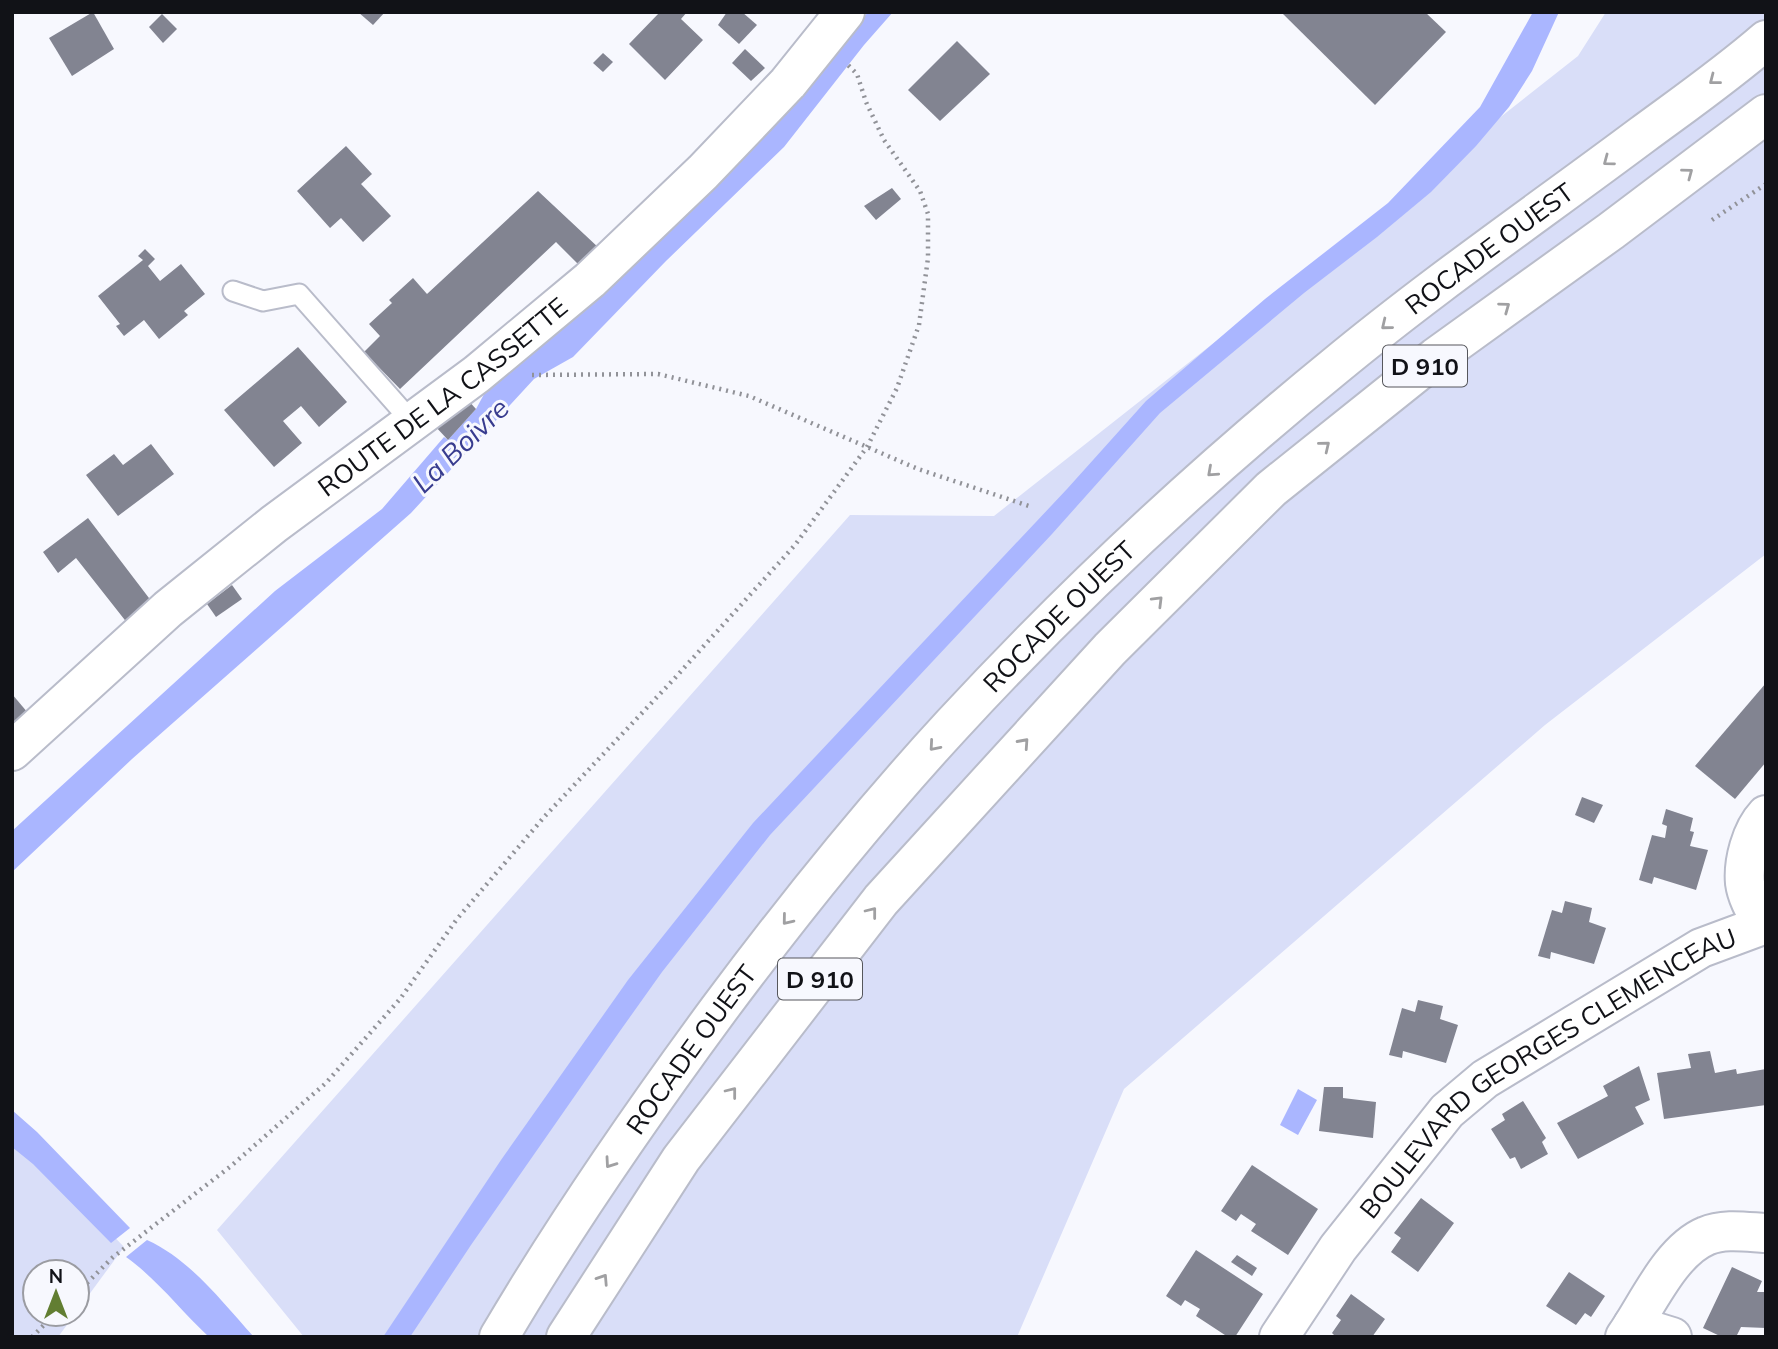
<svg xmlns="http://www.w3.org/2000/svg" width="1778" height="1349" viewBox="0 0 1778 1349" font-family="Mulish,sans-serif">
<style>
.green{fill:#d9def8}
.water{fill:#aab6ff}
.building{fill:#828491}
.lines{fill:none;stroke-linecap:round;stroke-linejoin:round}
.service-casing{stroke:#b9bcca;stroke-width:23}
.minor-casing{stroke:#b9bcca;stroke-width:42}
.tertiary-casing{stroke:#b9bcca;stroke-width:42}
.primary-casing{stroke:#b9bcca;stroke-width:42}
.path{stroke:#919298;stroke-width:4.5;stroke-dasharray:2 5;stroke-linecap:butt}
.service{stroke:#fff;stroke-width:19}
.minor{stroke:#fff;stroke-width:38}
.tertiary{stroke:#fff;stroke-width:38}
.primary{stroke:#fff;stroke-width:38}
.oneway{stroke:#a0a0a2}
.labels{text-anchor:middle;dominant-baseline:central;stroke-width:6;stroke-linejoin:round;paint-order:stroke}
.shield{fill:#f7f8fe;stroke:#56575c;stroke-width:2}
.shield-label{font-size:24px;font-weight:bold;fill:#111217}
.street-label{font-size:26px;fill:#111217;stroke:#f7f8fe}
.water-label{font-size:28px;font-style:italic;fill:#383c8f;stroke:#f7f8fe}
</style>
<rect width="100%" height="100%" fill="#f7f8fe"/>
<!-- green -->
<g class="green">
<path d="M1606,12H1766V554L1545,725L1124,1089L1017,1337H304L217,1230L850,515L994,516L1578,56Z"/>
<path d="M12,1130L124,1247L77,1311V1272H35V1314H75L58,1337H12Z"/>
</g>
<!-- water -->
<g class="water">
<path d="M868,12H893L864,45L784,147L666,261L573,357L534,379L411,513L132,759L12,872V831L275,591L382,509L444,437L448,440L476,409L489,385L804,91Z"/>
<path d="M1533,12H1559L1532,71L1509,107L1476,146L1431,192L1377,237L1304,293L1160,413L1052,534L770,835L662,972L620,1031L471,1245L410,1337H383L501,1160L628,980L753,823L1067,489L1146,401L1265,299L1388,203L1480,107Z"/>
<path d="M1298,1089L1317,1100L1298,1135L1280,1125Z"/>
<path d="M12,1110L37,1132L130,1228L111,1243L33,1164L12,1147Z"/>
<path d="M147,1240C191,1260 222,1302 254,1337H209C181,1311 157,1279 126,1257Z"/>
</g>
<!-- building -->
<g class="building">
<path d="M93,12L114,49L72,76L49,38Z"/>
<path d="M358,12H385L373,25Z"/>
<path d="M660,12H687L681,19L703,40L665,80L629,44Z"/>
<path d="M727,12H742L757,25L739,44L718,25Z"/>
<path d="M1281,12H1425L1446,32L1375,105Z"/>
<path d="M162,14L177,29L163,43L149,27Z"/>
<path d="M957,41L990,74L940,121L908,90Z"/>
<path d="M745,49L765,68L751,81L732,63Z"/>
<path d="M603,53L613,62L603,72L593,63Z"/>
<path d="M346,146L372,174L361,184L391,216L363,242L341,218L330,228L297,191Z"/>
<path d="M892,188L901,199L876,220L864,206Z"/>
<path d="M538,191L600,249L581,267L556,242L400,389L364,352L380,336L369,324L392,303L389,300L413,278L427,294Z"/>
<path d="M145,249L155,259L148,266L160,281L181,264L205,294L184,311L188,315L159,339L144,320L124,336L116,326L120,324L98,296L143,260L138,256Z"/>
<path d="M298,347L347,402L319,427L301,406L283,421L302,443L274,467L224,410Z"/>
<path d="M466,398L476,409L448,440L435,426Z"/>
<path d="M151,444L174,474L118,516L86,475L114,454L123,465Z"/>
<path d="M88,518L152,602L128,624L76,558L58,573L43,552Z"/>
<path d="M232,585L242,599L216,617L207,604Z"/>
<path d="M1766,683V762L1735,799L1695,766Z"/>
<path d="M12,694L28,713L12,727Z"/>
<path d="M1582,797L1603,805L1594,823L1575,815Z"/>
<path d="M1666,809L1693,818L1690,831L1694,832L1690,846L1708,850L1696,890L1654,877L1652,884L1639,880L1652,835L1665,838L1667,826L1662,824Z"/>
<path d="M1565,901L1592,908L1589,922L1606,928L1594,964L1551,952L1550,959L1538,956L1552,910L1562,913Z"/>
<path d="M1418,1000L1443,1006L1440,1019L1458,1025L1446,1063L1403,1051L1402,1058L1389,1055L1402,1008L1415,1012Z"/>
<path d="M1710,1051L1715,1073L1736,1069L1737,1074L1766,1069V1105L1664,1119L1657,1073L1691,1068L1688,1054Z"/>
<path d="M1639,1066L1650,1100L1635,1107L1644,1124L1578,1159L1557,1123L1608,1096L1603,1086Z"/>
<path d="M1324,1087H1343V1098L1376,1102L1373,1138L1319,1131Z"/>
<path d="M1523,1101L1546,1138L1542,1142L1548,1154L1521,1169L1515,1157L1510,1159L1491,1129L1505,1120L1502,1114Z"/>
<path d="M1252,1165L1318,1209L1288,1255L1251,1231L1256,1224L1241,1214L1236,1221L1221,1211Z"/>
<path d="M1421,1198L1454,1223L1418,1272L1391,1252L1401,1238L1394,1233Z"/>
<path d="M1196,1250L1263,1294L1235,1337H1228L1196,1316L1200,1309L1185,1300L1181,1306L1166,1296Z"/>
<path d="M1237,1255L1257,1268L1252,1276L1231,1262Z"/>
<path d="M1732,1267L1762,1281L1757,1292H1766V1328L1741,1327L1736,1337H1722L1703,1328Z"/>
<path d="M1569,1272L1605,1296L1591,1317L1585,1313L1576,1325L1546,1306Z"/>
<path d="M1351,1294L1385,1319L1372,1337H1336L1332,1333L1341,1320L1336,1316Z"/>
</g>
<g class="lines">
<!-- service casing -->
<g class="service-casing">
<path id="service" d="M233,291L263,301L299,294L412,422"/>
</g>
<!-- minor casing -->
<g class="minor-casing">
<g id="minor">
<path d="M1633,1325L1672,1337"/>
<path id="s1" d="M1279,1337L1338,1248L1447,1111L1485,1079L1701,948L1763,925C1756,912 1747,898 1745,883C1743,862 1751,831 1766,815"/>
<path d="M1625,1337C1647,1306 1670,1251 1706,1236C1724,1228 1747,1232 1766,1233"/>
</g>
</g>
<!-- tertiary casing -->
<g class="tertiary-casing">
<g id="tertiary">
<path id="s2" d="M12,751L168,609L274,524L477,374L590,280L703,172L788,83L845,12"/>
</g>
</g>
<!-- primary casing -->
<g class="primary-casing">
<g id="primary">
<path id="s3" d="M499,1337C566,1223 641,1115 719,1009C792,911 869,815 952,725C1070,597 1199,477 1334,367C1433,285 1539,212 1642,135C1684,104 1727,74 1766,40"/>
<path d="M566,1337L681,1159L881,900L1110,649L1271,489L1436,357L1611,231L1766,114"/>
</g>
</g>
<!-- path -->
<g class="path">
<path d="M1712,220L1766,184"/>
<path d="M532,375L658,374L749,396L918,469L1032,507"/>
<path d="M77,1293L112,1258L231,1166L326,1083L400,999L457,919L545,816L674,679L795,545L867,447L897,388L919,325L928,258V214L920,191L884,140L866,102L857,74L848,65"/>
<path d="M32,1337L55,1314"/>
</g>
<!-- service -->
<use href="#service" class="service"/>
<!-- minor -->
<use href="#minor" class="minor"/>
<!-- tertiary -->
<use href="#tertiary" class="tertiary"/>
<!-- primary -->
<use href="#primary" class="primary"/>
</g>
<!-- one-way arrows -->
<defs><path id="oneway-chevron" d="M-2-3.5L2.5 0L-2 3.5" fill="none" stroke-width="1.6" stroke-linecap="round" stroke-linejoin="round" transform="scale(1.75)"/></defs>
<g class="oneway">
<use href="#oneway-chevron" transform="translate(1714 80) rotate(142)"/>
<use href="#oneway-chevron" transform="translate(1608 161) rotate(143)"/>
<use href="#oneway-chevron" transform="translate(1688 173) rotate(-37)"/>
<use href="#oneway-chevron" transform="translate(1505 307) rotate(-36)"/>
<use href="#oneway-chevron" transform="translate(1386 325) rotate(141)"/>
<use href="#oneway-chevron" transform="translate(1325 446) rotate(-39)"/>
<use href="#oneway-chevron" transform="translate(1212 472) rotate(138)"/>
<use href="#oneway-chevron" transform="translate(1158 601) rotate(-45)"/>
<use href="#oneway-chevron" transform="translate(1024 743) rotate(-48)"/>
<use href="#oneway-chevron" transform="translate(934 746) rotate(131)"/>
<use href="#oneway-chevron" transform="translate(872 912) rotate(-52)"/>
<use href="#oneway-chevron" transform="translate(787 920) rotate(129)"/>
<use href="#oneway-chevron" transform="translate(732 1092) rotate(-52)"/>
<use href="#oneway-chevron" transform="translate(610 1163) rotate(125)"/>
<use href="#oneway-chevron" transform="translate(603 1279) rotate(-57)"/>
</g>
<g class="labels">
<!-- shield labels -->
<g class="shield">
<rect x="1383" y="345.5" width="84" height="41" rx="5"/>
<rect x="778" y="958.5" width="84" height="41" rx="5"/>
</g>
<g class="shield-label">
<text x="1425" y="366">D 910</text>
<text x="820" y="979">D 910</text>
</g>
<!-- street labels -->
<g class="street-label">
<text stroke="none"><textPath href="#s3" startOffset="1482">ROCADE OUEST</textPath></text>
<text stroke="none"><textPath href="#s2" startOffset="558">ROUTE DE LA CASSETTE</textPath></text>
<text stroke="none"><textPath href="#s3" startOffset="915">ROCADE OUEST</textPath></text>
<text stroke="none"><textPath href="#s3" startOffset="346">ROCADE OUEST</textPath></text>
<text stroke="none"><textPath href="#s1" startOffset="385">BOULEVARD GEORGES CLEMENCEAU</textPath></text>
</g>
<!-- water labels -->
<g class="water-label">
<text transform="translate(460 445) rotate(-44)">La Boivre</text>
</g>
</g>
<!-- border -->
<rect width="1778" height="1349" fill="none" stroke="#111217" stroke-width="28"/>
<!-- north arrow -->
<g transform="translate(56 1293)"><circle r="33" fill="#f7f8fe" stroke="#9b9ca2" stroke-width="2"/>
<path d="M0-5L12 26L0 18L-12 26Z" fill="#627e32"/>
<text y="-10" font-size="19" font-weight="bold" text-anchor="middle" fill="#111217">N</text>
</g>
</svg>
